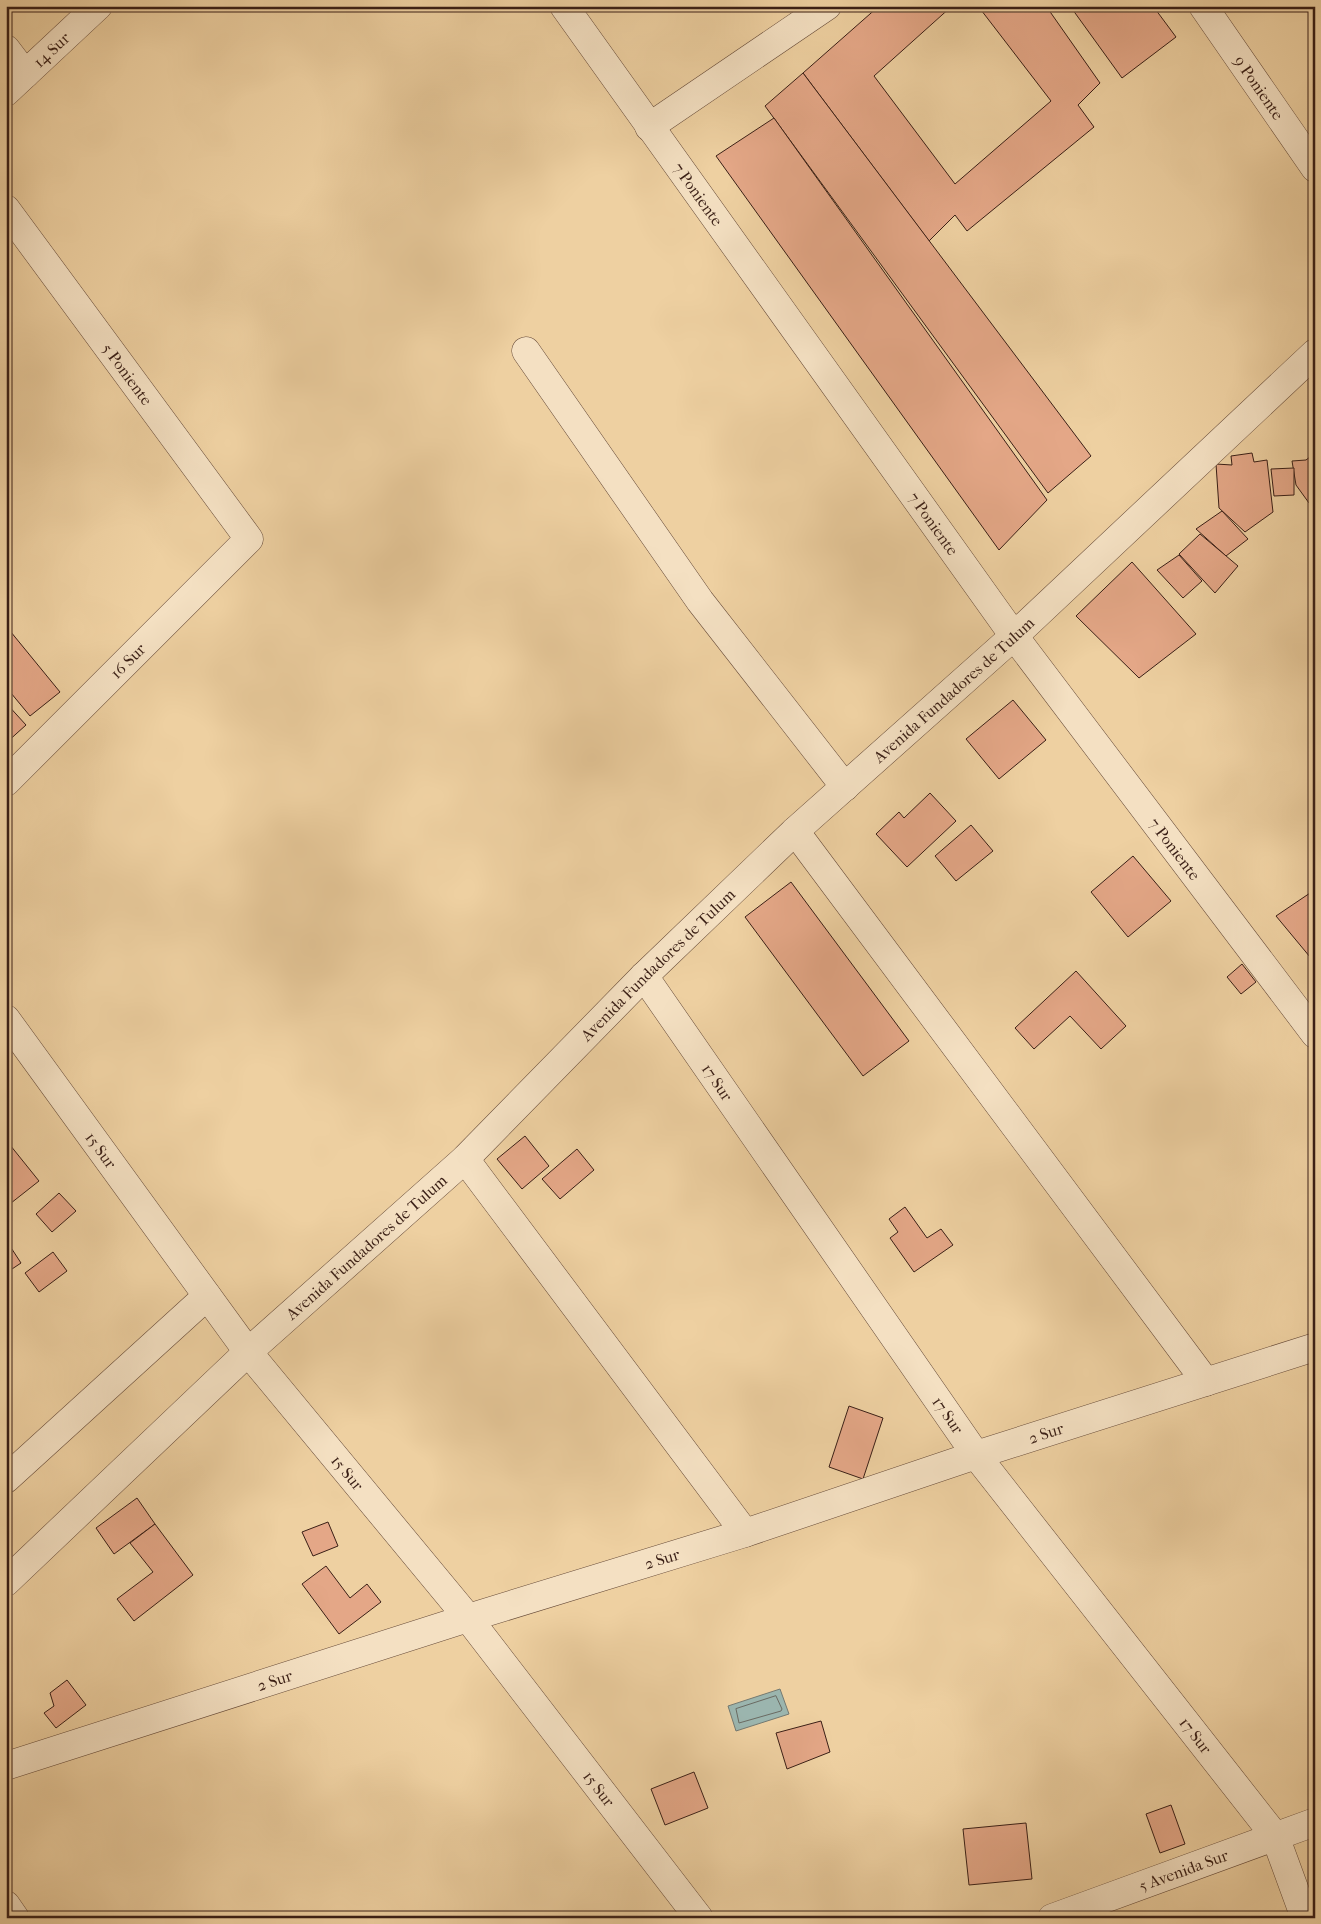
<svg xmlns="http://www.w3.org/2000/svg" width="1321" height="1924" viewBox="0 0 1321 1924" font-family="'IM FELL French Canon',serif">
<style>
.water{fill:#9bb5ae;stroke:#747971}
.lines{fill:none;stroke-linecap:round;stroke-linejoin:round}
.shore{stroke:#6a6a62;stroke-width:1}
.building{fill:#e4a787;stroke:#3a1f16}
.minor-casing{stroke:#674b39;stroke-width:29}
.minor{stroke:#f4e0c2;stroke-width:28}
.labels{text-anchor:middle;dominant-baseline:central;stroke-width:5;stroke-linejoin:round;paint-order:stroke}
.street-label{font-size:16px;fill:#3a1f16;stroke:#f4e0c2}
</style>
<rect width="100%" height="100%" fill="#eed0a1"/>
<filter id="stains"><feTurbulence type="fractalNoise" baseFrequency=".004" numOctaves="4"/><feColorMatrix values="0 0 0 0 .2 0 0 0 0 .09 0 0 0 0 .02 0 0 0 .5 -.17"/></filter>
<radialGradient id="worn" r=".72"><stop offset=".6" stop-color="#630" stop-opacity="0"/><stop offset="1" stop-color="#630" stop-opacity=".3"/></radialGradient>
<!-- water -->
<path class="water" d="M780,1689L789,1714L736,1731L728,1706Z"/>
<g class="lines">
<!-- shore -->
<path class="shore" d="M776,1696L782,1709L781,1711L739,1723L736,1709Z"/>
</g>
<!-- building -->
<g class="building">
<path d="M879,6H952L874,76L955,184L1051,101L978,6H1046L1100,83L1078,105L1094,127L967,231L955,215L929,241L803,73Z"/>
<path d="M1070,6H1153L1176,37L1122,78Z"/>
<path d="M803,73L1091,456L1048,493L765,106Z"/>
<path d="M774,118L1047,500L999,550L716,156Z"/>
<path d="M1252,453L1254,462L1267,460L1273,512L1245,532L1219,508L1216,464L1232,465L1231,456Z"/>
<path d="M1315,453V497L1309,503L1296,485L1292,461L1306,460Z"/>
<path d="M1294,468V495L1274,496L1271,469Z"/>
<path d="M1222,511L1248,539L1226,556L1196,529Z"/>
<path d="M1200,534L1238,566L1215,593L1179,554Z"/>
<path d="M1179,555L1202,581L1183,598L1157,570Z"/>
<path d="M1132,562L1196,634L1139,678L1076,616Z"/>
<path d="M6,626L60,692L30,716L6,687Z"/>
<path d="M1013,700L1046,740L999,779L966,739Z"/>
<path d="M6,703L26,725L6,743Z"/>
<path d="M930,793L956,821L907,867L876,834L899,812L904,818Z"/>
<path d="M971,825L993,851L956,881L935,856Z"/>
<path d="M1133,856L1171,901L1128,937L1091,892Z"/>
<path d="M791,882L909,1041L863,1076L745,917Z"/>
<path d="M1313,891L1315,894V963L1276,916Z"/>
<path d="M1242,964L1256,982L1241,994L1227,977Z"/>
<path d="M1076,971L1126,1026L1101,1049L1070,1016L1034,1049L1015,1028Z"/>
<path d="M525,1136L549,1166L522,1189L497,1159Z"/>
<path d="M6,1140L39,1181L6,1207Z"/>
<path d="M577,1149L594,1170L560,1199L542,1179Z"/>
<path d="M59,1193L76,1211L52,1232L36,1214Z"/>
<path d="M905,1207L927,1238L941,1229L953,1245L914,1272L890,1238L898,1232L889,1219Z"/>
<path d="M6,1240L21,1263L6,1273Z"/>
<path d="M53,1252L67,1271L39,1292L25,1273Z"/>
<path d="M849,1406L883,1418L863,1479L829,1467Z"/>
<path d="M137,1498L155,1524L114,1554L96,1528Z"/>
<path d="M328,1522L338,1546L313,1556L302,1532Z"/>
<path d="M155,1524L193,1575L134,1621L117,1599L153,1572L130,1543Z"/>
<path d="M326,1566L350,1598L367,1584L381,1602L339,1634L302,1584Z"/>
<path d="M67,1680L86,1705L56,1728L44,1713L54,1706L50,1693Z"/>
<path d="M821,1721L830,1752L787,1769L776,1733Z"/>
<path d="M694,1772L708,1808L665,1825L651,1789Z"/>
<path d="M1171,1805L1185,1844L1160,1853L1146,1814Z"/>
<path d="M1026,1823L1032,1879L969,1885L963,1829Z"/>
</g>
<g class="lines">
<!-- minor casing -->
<g class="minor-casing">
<g id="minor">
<path id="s1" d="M564,6L1014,636L1315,1034"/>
<path id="s2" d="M1203,6L1315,168"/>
<path d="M6,49L25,74"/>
<path id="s3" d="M6,92L98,6"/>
<path d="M649,127L827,6"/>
<path id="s4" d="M6,209L249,539L6,782"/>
<path d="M526,351L700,601L845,787"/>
<path d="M795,831L1206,1382"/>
<path id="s5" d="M644,976L976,1455L1275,1836L1305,1918"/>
<path id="s6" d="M6,1019L248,1352L468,1618L699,1918"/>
<path d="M465,1159L745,1533"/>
<path d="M6,1479L207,1296"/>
<path id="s7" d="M6,1582L248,1352L465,1159L644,976L795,831L1014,636L1315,353"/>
<path id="s8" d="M6,1766L468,1618L745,1533L976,1455L1315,1347"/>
<path d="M6,1905L15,1918"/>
<path id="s9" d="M1052,1918L1315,1822"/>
</g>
</g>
<!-- minor -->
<use href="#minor" class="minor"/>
</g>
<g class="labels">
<!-- street labels -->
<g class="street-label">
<text stroke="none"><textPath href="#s3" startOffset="62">14 Sur</textPath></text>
<text stroke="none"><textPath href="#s2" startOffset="99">9 Poniente</textPath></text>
<text stroke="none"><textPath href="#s1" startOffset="231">7 Poniente</textPath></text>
<text stroke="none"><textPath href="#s4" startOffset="205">5 Poniente</textPath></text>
<text stroke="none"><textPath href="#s1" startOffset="636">7 Poniente</textPath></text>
<text transform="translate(128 661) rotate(-45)">16 Sur</text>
<text stroke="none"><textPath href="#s7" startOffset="1302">Avenida Fundadores de Tulum</textPath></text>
<text stroke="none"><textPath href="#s1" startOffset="1041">7 Poniente</textPath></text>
<text stroke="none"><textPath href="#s7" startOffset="898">Avenida Fundadores de Tulum</textPath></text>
<text stroke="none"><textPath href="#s5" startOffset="129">17 Sur</textPath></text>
<text stroke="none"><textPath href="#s6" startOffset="162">15 Sur</textPath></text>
<text stroke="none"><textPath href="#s7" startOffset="492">Avenida Fundadores de Tulum</textPath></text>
<text stroke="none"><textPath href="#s5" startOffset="534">17 Sur</textPath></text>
<text stroke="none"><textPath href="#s8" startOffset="1092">2 Sur</textPath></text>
<text stroke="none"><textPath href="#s6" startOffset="568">15 Sur</textPath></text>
<text stroke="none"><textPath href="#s8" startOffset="688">2 Sur</textPath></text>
<text stroke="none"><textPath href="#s8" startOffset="282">2 Sur</textPath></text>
<text stroke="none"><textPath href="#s5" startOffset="939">17 Sur</textPath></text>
<text stroke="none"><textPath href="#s6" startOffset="972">15 Sur</textPath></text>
<text stroke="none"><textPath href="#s9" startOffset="140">5 Avenida Sur</textPath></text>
</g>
</g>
<!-- margin -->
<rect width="1321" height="1924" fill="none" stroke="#eed0a1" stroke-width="25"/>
<rect x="8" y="8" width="1306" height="1909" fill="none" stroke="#3a1f16" stroke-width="2.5"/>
<rect x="12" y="12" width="1296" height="1899" fill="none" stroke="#3a1f16"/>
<rect width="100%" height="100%" filter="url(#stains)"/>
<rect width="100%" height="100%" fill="url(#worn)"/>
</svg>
